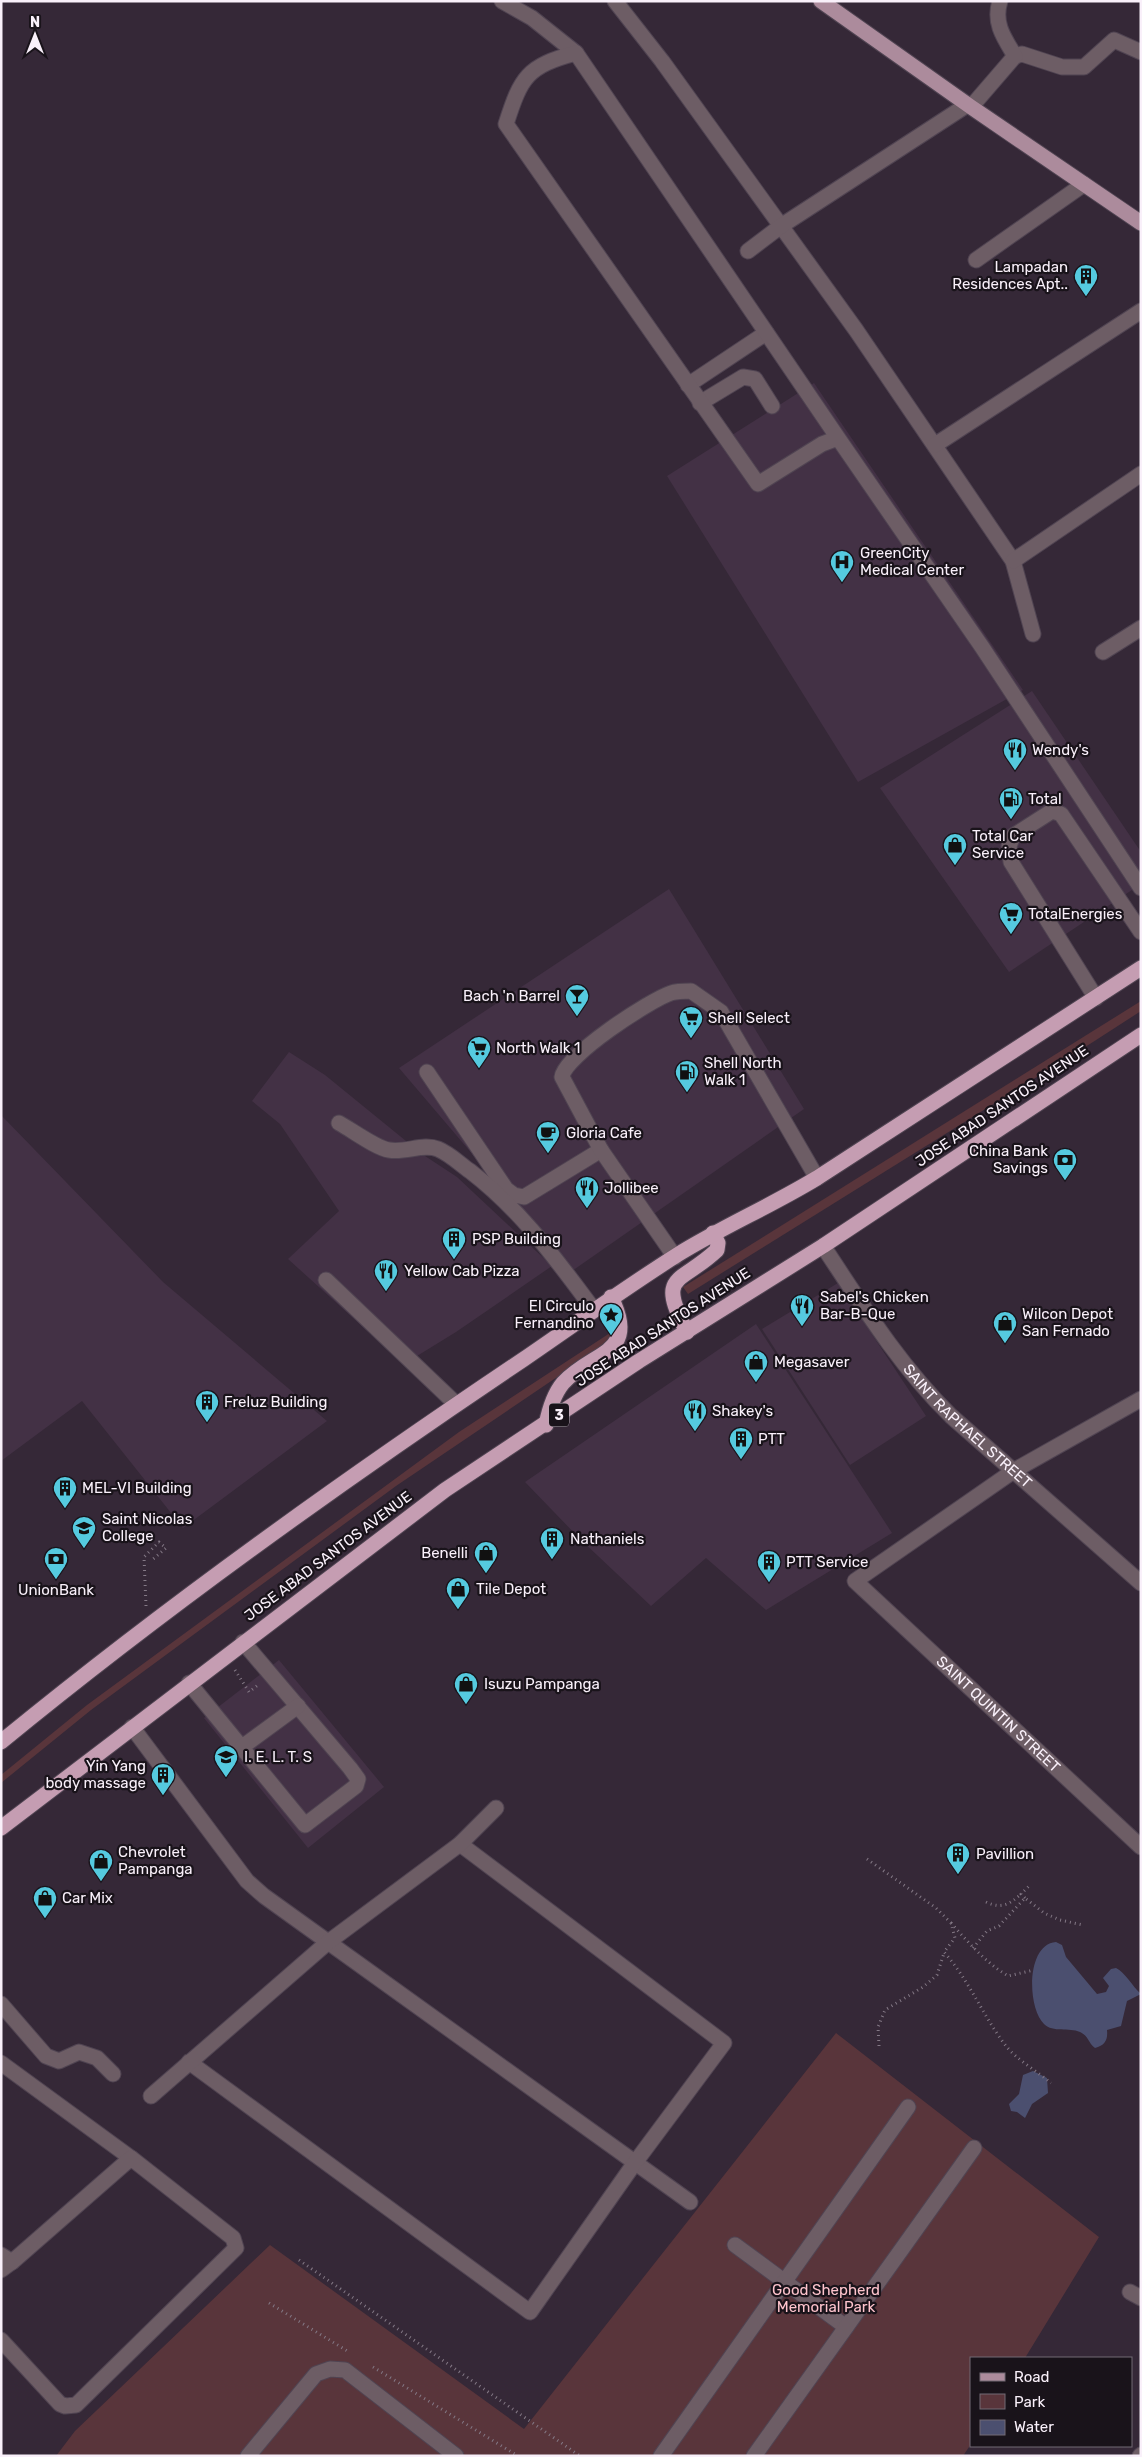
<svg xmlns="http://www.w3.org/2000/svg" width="1142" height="2457" viewBox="0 0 1142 2457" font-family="Rubik,sans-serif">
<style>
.built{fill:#433145}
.green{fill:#59353b}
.water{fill:#4b4f6f}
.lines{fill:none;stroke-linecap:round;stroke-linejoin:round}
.minor-casing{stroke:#504452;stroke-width:17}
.major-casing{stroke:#504452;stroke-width:17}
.highway-casing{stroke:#504452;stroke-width:17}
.path{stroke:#847986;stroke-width:3;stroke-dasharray:1 4;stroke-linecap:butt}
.minor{stroke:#6d5d65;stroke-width:15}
.major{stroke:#ac8b9c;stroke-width:15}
.highway{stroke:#c59db2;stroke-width:15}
.labels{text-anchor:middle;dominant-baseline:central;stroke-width:4.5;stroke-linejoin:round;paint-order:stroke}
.shield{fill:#19131a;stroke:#b6aeb7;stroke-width:1}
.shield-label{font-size:14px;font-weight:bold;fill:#f9f0fa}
.poi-label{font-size:15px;fill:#f9f0fa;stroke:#19131a;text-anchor:start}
.street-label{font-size:15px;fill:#f9f0fa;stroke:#19131a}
.park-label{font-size:15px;fill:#fec4cd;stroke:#19131a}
</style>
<rect width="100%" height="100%" fill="#352837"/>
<!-- built -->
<g class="built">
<path d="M814,383L1023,690L858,782L667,476Z"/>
<path d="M1032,691L1141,852V884L1009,972L880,788Z"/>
<path d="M669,889L804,1109L572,1271L399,1068Z"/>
<path d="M289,1052L325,1075L422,1154L457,1177L552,1266L456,1332L404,1364L288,1259L339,1211L280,1124L252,1101Z"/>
<path d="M1,1115L163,1282L327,1421L183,1528L82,1401L1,1461Z"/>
<path d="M838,1283L926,1416L850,1465L762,1329Z"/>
<path d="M756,1324L892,1533L766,1610L706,1558L651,1606L580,1539L525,1482Z"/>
<path d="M279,1660L384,1787L308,1848L204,1718Z"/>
</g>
<!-- green -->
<g class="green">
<path d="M1141,1001V1011L1093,1042L688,1294L683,1287Z"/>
<path d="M610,1333L613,1338L603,1346L396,1486L91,1710L1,1783V1775L87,1705L459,1432Z"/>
<path d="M836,2033L1099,2237L1025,2358H971V2444L963,2456H56L75,2431L270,2245L524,2429Z"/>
</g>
<!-- water -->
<g class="water">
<path d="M1056,1942L1062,1945L1066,1957L1097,1994L1106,1992L1109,1986L1103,1978L1111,1969L1116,1968C1125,1972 1132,1986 1141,1994L1127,2001L1121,2026L1107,2030C1108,2040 1105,2045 1095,2048C1088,2043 1089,2036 1080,2032C1069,2027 1053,2033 1044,2024C1027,2008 1026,1944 1056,1942Z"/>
<path d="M1033,2071L1047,2078L1048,2093L1032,2104L1025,2118L1017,2112L1011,2111L1009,2104L1019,2094L1023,2075Z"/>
</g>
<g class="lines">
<!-- minor casing -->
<g class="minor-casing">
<g id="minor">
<path d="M502,1L532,18L576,53"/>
<path d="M615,1L662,61L856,330L1013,561L1033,634"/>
<path d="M1015,56L1022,54L1062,67H1084L1114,40L1141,52"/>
<path d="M971,107L1015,56C1004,38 993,23 1000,1"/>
<path d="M748,251L781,226L967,105"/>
<path d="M976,260L1084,184"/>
<path d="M688,385L766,333"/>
<path d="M700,403L743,377L755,379L772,406"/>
<path d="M838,438L576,53C527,66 521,77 506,124L758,484L822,444L838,438L982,647L1141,888"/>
<path d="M935,445L1141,311"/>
<path d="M1013,561L1141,474"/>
<path d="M1103,652L1141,628"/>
<path d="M1096,998L1011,862L1009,846L1013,836L1052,811L1061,814L1141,932"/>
<path d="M427,1072L506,1189L514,1195L524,1197L601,1150"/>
<path d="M339,1123C352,1130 376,1148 389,1150C406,1153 423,1143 438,1149C450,1154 460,1164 470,1171C522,1211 555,1258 594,1310"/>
<path id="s1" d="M823,1246C862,1305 899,1365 951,1416L1141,1583"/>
<path d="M675,1257L601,1150L562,1077C564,1056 650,1000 671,993C677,991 685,991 691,991L721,1012L817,1178"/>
<path d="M326,1280L456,1404"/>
<path id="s2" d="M1141,1399L1015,1470L855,1581L1141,1847"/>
<path d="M189,1683L305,1825L356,1786L358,1779L350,1768L243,1642"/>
<path d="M132,1727L247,1881L264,1896L690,2202"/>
<path d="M242,1747L298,1706"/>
<path d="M1,2004L46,2056L59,2061L79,2052L97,2058L113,2074"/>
<path d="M189,2062L530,2312L634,2164L724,2043L460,1844"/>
<path d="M1,2063L131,2158"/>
<path d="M151,2096L327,1943L460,1844L496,1808"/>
<path d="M735,2245L846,2327"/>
<path d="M1,2255L12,2262L1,2270"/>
<path d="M1130,2292L1141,2298"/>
<path d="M1,2340L60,2404L65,2406L76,2405L236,2248L233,2238L131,2158L12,2262"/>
<path d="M248,2456L316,2374L330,2369L345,2370L456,2456"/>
<path d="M661,2456L908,2107"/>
<path d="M754,2456L974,2148"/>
<path d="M1140,2456L1141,2455"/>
</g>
</g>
<!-- major casing -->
<g class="major-casing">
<path id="major" d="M821,1L971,107L1141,223"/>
</g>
<!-- highway casing -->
<g class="highway-casing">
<g id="highway">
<path d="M687,1332C656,1272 680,1285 717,1250L718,1243L713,1233"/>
<path d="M546,1425C549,1410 553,1395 563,1383C593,1350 640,1355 611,1297"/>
<path d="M1,1742C168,1605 345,1479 524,1359C575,1324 625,1288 677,1255C722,1227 771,1206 817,1178L1141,968"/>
<path d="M1,1828L445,1490L639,1361L823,1246L1141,1035"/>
</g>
</g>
<!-- path -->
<g class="path">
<path d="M146,1606L144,1557L159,1542L166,1548L152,1560"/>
<path d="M235,1670L249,1692L258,1685"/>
<path d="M867,1859L936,1908L951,1923L955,1938L944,1952C969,1980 983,2016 1006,2046C1016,2059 1038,2072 1051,2083"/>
<path d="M1025,1898L1021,1894L1029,1886"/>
<path d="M986,1902C1001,1909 1009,1905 1021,1894"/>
<path d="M951,1923C969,1943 985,1962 1008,1976L1034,1970"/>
<path d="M973,1948L987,1931L999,1926L1025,1898L1044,1913L1060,1920L1083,1925"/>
<path d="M879,2046L878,2027L885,2010L923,1987L937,1975L944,1953"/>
<path d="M299,2260L580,2456"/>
<path d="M269,2303L349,2352"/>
<path d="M373,2367L518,2456"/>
</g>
<!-- minor -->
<use href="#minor" class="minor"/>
<!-- major -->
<use href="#major" class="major"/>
<!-- highway -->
<use href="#highway" class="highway"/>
</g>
<!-- icons -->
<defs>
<g id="building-pin" transform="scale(1.25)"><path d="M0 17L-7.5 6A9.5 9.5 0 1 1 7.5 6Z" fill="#55cadf" stroke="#19131a"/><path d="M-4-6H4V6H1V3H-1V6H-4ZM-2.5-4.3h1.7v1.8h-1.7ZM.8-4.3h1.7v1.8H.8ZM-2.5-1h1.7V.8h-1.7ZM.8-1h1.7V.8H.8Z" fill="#111"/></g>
<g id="hospital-pin" transform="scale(1.25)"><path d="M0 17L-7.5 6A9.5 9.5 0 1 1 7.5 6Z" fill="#55cadf" stroke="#19131a"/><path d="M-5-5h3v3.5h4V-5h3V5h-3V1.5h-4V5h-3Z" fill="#111"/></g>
<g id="restaurant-pin" transform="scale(1.25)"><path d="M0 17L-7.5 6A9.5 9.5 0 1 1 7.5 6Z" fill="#55cadf" stroke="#19131a"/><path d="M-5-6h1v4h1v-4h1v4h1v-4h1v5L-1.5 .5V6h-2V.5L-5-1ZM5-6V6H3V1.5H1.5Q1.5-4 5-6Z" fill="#111"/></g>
<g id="fuel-pin" transform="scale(1.25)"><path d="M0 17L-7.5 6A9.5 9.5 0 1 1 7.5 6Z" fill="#55cadf" stroke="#19131a"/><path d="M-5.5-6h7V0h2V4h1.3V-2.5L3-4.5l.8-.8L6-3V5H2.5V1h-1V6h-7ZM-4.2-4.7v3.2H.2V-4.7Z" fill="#111"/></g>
<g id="shop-pin" transform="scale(1.25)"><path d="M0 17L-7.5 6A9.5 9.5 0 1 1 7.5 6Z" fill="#55cadf" stroke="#19131a"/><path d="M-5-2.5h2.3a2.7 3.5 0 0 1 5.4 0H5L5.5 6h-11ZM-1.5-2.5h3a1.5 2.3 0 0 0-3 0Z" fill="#111"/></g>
<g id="supermarket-pin" transform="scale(1.25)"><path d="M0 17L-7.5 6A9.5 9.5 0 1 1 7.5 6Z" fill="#55cadf" stroke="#19131a"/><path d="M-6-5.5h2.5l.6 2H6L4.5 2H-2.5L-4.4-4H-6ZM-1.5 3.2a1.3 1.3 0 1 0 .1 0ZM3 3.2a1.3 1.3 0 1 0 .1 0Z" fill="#111"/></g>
<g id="bar-pin" transform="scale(1.25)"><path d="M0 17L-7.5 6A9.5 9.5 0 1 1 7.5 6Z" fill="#55cadf" stroke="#19131a"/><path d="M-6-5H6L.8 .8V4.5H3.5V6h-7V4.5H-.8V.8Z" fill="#111"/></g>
<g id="cafe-pin" transform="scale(1.25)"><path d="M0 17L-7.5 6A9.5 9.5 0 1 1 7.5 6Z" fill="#55cadf" stroke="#19131a"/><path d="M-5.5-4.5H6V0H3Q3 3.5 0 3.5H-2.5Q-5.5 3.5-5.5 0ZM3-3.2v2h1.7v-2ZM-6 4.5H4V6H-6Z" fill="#111"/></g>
<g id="bank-pin" transform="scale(1.25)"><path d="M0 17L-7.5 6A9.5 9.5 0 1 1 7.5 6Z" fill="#55cadf" stroke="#19131a"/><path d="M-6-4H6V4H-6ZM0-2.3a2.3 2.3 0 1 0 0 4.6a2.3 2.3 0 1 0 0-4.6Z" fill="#111"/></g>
<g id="sight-pin" transform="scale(1.25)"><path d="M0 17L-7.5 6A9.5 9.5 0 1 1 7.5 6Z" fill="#55cadf" stroke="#19131a"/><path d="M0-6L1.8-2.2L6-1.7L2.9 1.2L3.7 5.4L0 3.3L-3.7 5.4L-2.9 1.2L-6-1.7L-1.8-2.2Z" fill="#111"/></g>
<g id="university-pin" transform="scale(1.25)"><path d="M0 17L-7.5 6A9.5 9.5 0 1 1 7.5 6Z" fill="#55cadf" stroke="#19131a"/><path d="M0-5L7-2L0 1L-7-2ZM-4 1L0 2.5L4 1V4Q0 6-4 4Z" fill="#111"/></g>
<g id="school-pin" transform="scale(1.25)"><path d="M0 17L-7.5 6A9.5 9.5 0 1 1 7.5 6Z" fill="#55cadf" stroke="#19131a"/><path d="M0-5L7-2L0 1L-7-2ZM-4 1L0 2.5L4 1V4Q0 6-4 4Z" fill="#111"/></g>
</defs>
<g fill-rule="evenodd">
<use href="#building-pin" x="1086" y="276"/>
<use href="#hospital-pin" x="842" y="562"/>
<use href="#restaurant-pin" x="1015" y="750"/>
<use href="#fuel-pin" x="1011" y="799"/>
<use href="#shop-pin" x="955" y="845"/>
<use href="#supermarket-pin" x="1011" y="914"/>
<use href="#bar-pin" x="577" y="996"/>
<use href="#supermarket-pin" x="691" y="1018"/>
<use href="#supermarket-pin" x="479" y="1048"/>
<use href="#fuel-pin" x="687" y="1072"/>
<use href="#cafe-pin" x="548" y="1133"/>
<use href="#bank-pin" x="1065" y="1160"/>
<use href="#restaurant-pin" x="587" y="1188"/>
<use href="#building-pin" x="454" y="1239"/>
<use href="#restaurant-pin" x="386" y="1271"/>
<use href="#restaurant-pin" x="802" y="1306"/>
<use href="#sight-pin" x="611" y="1315"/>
<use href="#shop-pin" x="1005" y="1323"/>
<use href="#shop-pin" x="756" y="1362"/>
<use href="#building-pin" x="207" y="1402"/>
<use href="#restaurant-pin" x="695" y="1411"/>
<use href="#building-pin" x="741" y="1439"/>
<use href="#building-pin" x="65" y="1488"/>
<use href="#university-pin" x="84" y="1528"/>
<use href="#building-pin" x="552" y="1539"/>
<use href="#shop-pin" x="486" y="1553"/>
<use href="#bank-pin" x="56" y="1559"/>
<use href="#building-pin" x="769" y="1562"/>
<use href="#shop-pin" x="458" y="1589"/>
<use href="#shop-pin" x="466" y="1684"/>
<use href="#school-pin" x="226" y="1757"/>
<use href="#building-pin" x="163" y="1775"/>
<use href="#building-pin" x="958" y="1854"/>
<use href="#shop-pin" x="101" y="1861"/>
<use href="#shop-pin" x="45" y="1898"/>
</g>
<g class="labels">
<!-- shield labels -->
<rect class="shield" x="549" y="1403.5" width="20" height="23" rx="4"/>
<g class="shield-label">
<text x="559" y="1415">3</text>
</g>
<!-- poi labels -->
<g class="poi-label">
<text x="1068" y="267" text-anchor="end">Lampadan<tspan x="1068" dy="17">Residences Apt..</tspan></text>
<text x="860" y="553">GreenCity<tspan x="860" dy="17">Medical Center</tspan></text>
<text x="1032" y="750">Wendy's</text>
<text x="1028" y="799">Total</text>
<text x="972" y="836">Total Car<tspan x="972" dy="17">Service</tspan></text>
<text x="1028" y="914">TotalEnergies</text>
<text x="560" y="996" text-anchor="end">Bach 'n Barrel</text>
<text x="708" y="1018">Shell Select</text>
<text x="496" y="1048">North Walk 1</text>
<text x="704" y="1063">Shell North<tspan x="704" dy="17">Walk 1</tspan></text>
<text x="566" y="1133">Gloria Cafe</text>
<text x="1048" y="1151" text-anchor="end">China Bank<tspan x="1048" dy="17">Savings</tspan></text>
<text x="604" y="1188">Jollibee</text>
<text x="472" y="1239">PSP Building</text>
<text x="404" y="1271">Yellow Cab Pizza</text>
<text x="820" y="1297">Sabel's Chicken<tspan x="820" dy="17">Bar-B-Que</tspan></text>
<text x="594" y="1306" text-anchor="end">El Circulo<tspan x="594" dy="17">Fernandino</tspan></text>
<text x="1022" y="1314">Wilcon Depot<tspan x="1022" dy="17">San Fernado</tspan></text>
<text x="774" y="1362">Megasaver</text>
<text x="224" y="1402">Freluz Building</text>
<text x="712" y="1411">Shakey's</text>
<text x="758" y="1439">PTT</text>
<text x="82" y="1488">MEL-VI Building</text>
<text x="102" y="1519">Saint Nicolas<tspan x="102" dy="17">College</tspan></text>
<text x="570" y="1539">Nathaniels</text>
<text x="468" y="1553" text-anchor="end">Benelli</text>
<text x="786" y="1562">PTT Service</text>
<text x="476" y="1589">Tile Depot</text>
<text x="56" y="1590" text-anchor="middle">UnionBank</text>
<text x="484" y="1684">Isuzu Pampanga</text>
<text x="244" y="1757">I. E. L. T. S</text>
<text x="146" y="1766" text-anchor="end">Yin Yang<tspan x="146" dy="17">body massage</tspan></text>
<text x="118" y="1852">Chevrolet<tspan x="118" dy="17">Pampanga</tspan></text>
<text x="976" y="1854">Pavillion</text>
<text x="62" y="1898">Car Mix</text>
</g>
<!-- street labels -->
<g class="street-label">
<text transform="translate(1002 1106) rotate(-34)">JOSE ABAD SANTOS AVENUE</text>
<text transform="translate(663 1327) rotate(-33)">JOSE ABAD SANTOS AVENUE</text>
<text stroke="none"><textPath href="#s1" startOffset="232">SAINT RAPHAEL STREET</textPath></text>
<text transform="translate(328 1556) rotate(-37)">JOSE ABAD SANTOS AVENUE</text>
<text stroke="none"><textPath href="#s2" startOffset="535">SAINT QUINTIN STREET</textPath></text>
</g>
<!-- park labels -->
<g class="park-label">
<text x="826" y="2290">Good Shepherd<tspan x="826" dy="17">Memorial Park</tspan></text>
</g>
</g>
<!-- border -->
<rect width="1142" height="2457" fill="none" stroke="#f9f0fa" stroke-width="5"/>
<!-- legend -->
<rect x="970" y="2357" width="162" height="90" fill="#19131a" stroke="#736b74"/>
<rect x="980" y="2373" width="25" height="8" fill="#ac8b9c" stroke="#736b74"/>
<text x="1014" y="2382" font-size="15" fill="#f9f0fa">Road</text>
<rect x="980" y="2394" width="25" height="15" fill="#59353b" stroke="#736b74"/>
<text x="1014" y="2407" font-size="15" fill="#f9f0fa">Park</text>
<rect x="980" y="2420" width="25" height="15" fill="#4b4f6f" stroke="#736b74"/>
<text x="1014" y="2432" font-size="15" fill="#f9f0fa">Water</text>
<!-- north arrow -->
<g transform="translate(35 35)" stroke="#19131a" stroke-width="4" paint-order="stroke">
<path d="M0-4L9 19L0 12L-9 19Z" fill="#f9f0fa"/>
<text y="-8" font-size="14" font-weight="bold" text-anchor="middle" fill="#f9f0fa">N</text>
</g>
</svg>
